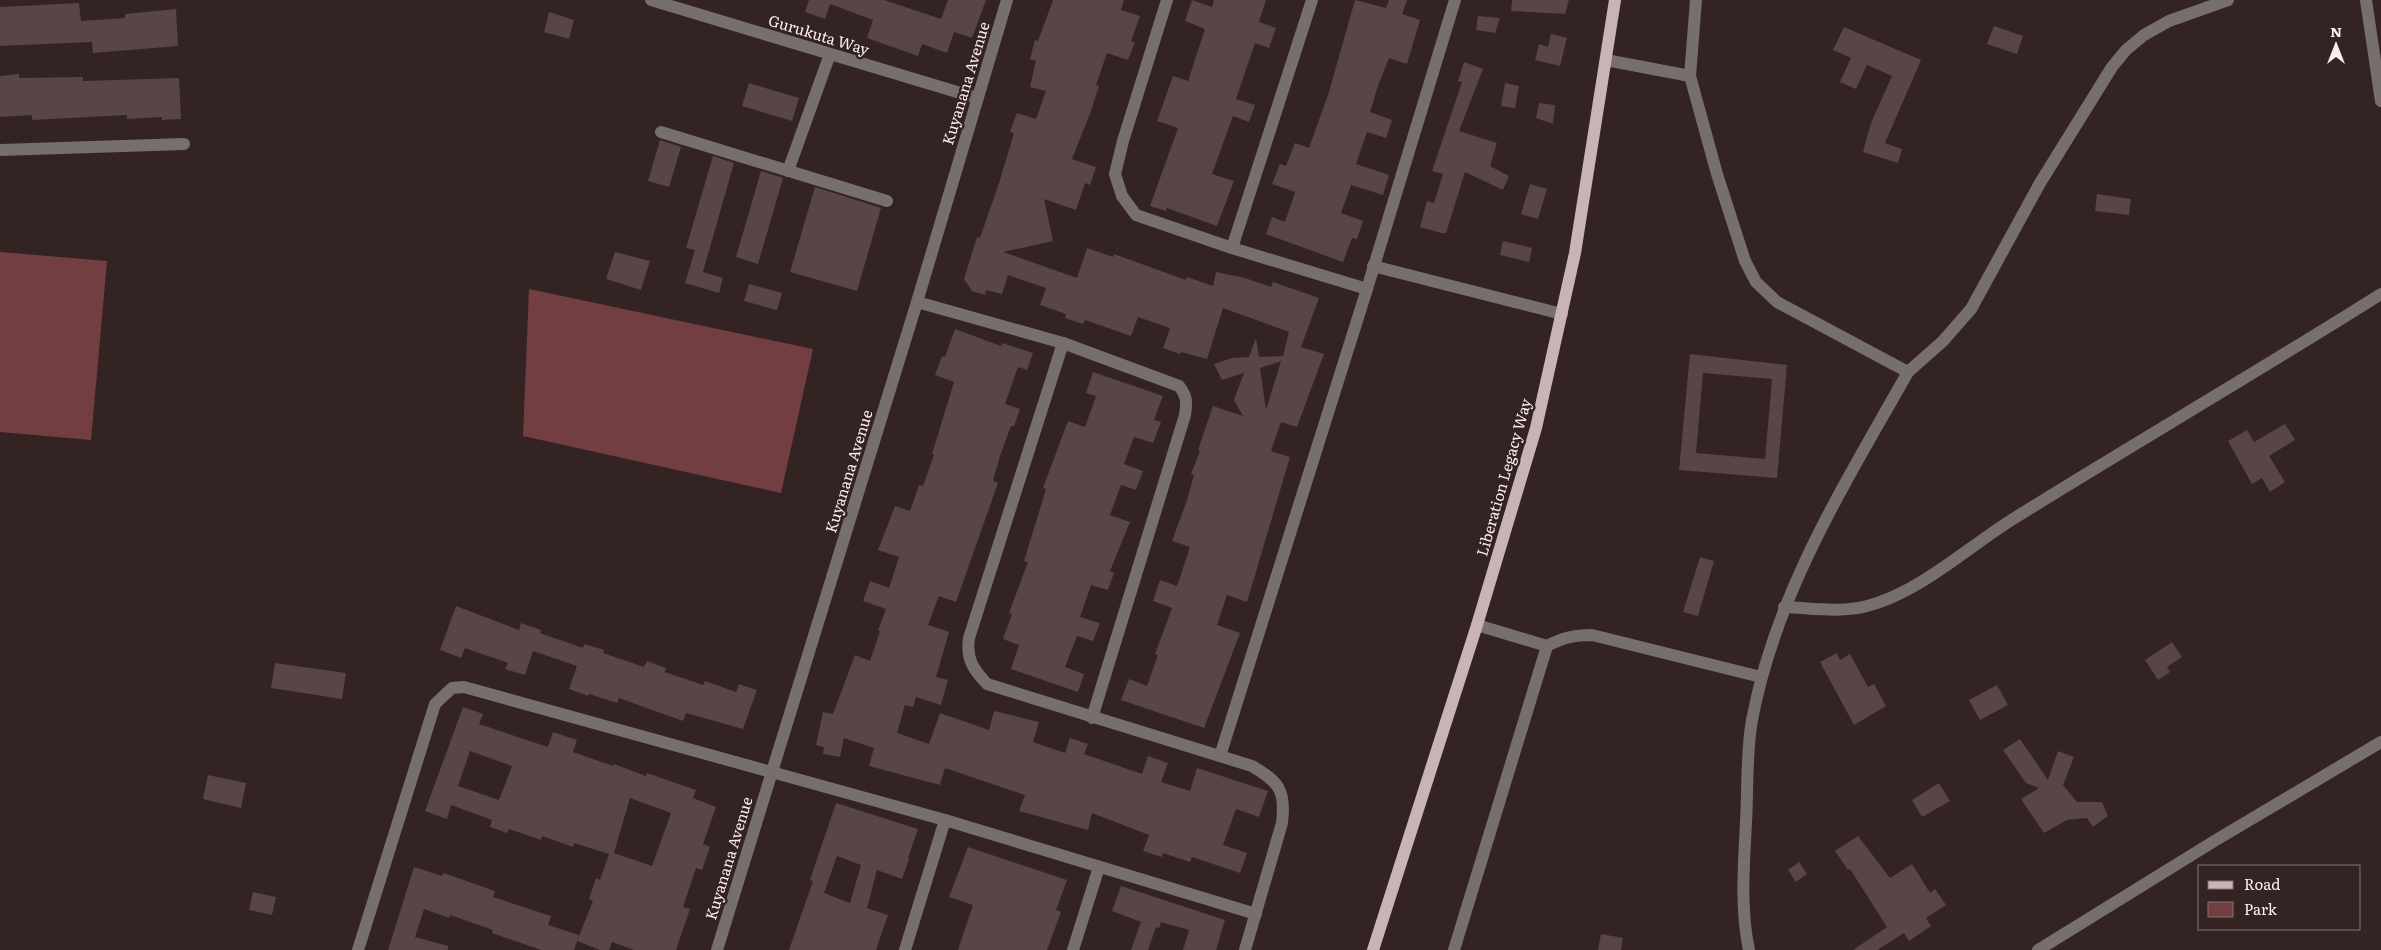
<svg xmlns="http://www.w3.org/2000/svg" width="2381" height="950" viewBox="0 0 2381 950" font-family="Literata,serif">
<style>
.green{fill:#733e42}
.building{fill:#584545;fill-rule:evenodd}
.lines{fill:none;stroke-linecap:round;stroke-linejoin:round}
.minor{stroke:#776e6e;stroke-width:12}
.major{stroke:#c8b4b4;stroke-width:12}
.labels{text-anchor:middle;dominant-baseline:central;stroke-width:5;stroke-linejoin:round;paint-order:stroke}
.street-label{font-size:15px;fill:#faeeee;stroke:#342323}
</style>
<rect width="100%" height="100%" fill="#342323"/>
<!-- green -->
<g class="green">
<path d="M0,252L107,261L91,440L0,432Z"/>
<path d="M529,289L813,349L781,493L523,436Z"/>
</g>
<!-- building -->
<g class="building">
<path d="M809,0H884L941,19L948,0H986L972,38L954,32L947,53L922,44L918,56L867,38L873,20L830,4L825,19L805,12Z"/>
<path d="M1053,0H1124L1121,10L1140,16L1131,41L1135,42L1128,60L1107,53L1096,85L1099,86L1091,111L1072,159L1096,167L1090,185L1085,183L1076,210L1044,199L1053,241L1003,252L1077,278L1087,248L1113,257L1114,254L1186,280L1187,277L1213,286L1216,272L1245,278L1271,287L1273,282L1319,298L1301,347L1324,354L1297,427L1281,422L1271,451L1290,457L1247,602L1227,595L1217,625L1240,633L1204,728L1121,700L1129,679L1147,686L1158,655L1155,654L1172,608L1153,601L1160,580L1177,586L1190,547L1172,541L1187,500L1194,475L1191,474L1200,451L1198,450L1213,406L1243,416L1234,400L1244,373L1222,380L1214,364L1232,358L1249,357L1256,338L1259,357L1283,356L1289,332L1223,308L1207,359L1181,352L1180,354L1163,348L1170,328L1138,317L1131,336L1085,320L1083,324L1065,318L1066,314L1040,305L1046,288L1008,275L1002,294L986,290L985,295L972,291L964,279L977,237L980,238L999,183L1014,133L1010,132L1017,113L1036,119L1046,91L1030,87L1036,61L1030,59L1035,40L1038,41ZM1281,361L1266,410L1260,368Z"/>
<path d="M1192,0L1212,7L1214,0H1266L1259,22L1276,28L1269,48L1255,43L1236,99L1255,105L1249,122L1233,116L1212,174L1234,181L1217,226L1167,208L1166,211L1150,206L1178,128L1157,121L1173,76L1188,81L1205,29L1185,21Z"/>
<path d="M1355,0L1386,8L1389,0H1407L1402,14L1420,20L1407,64L1389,58L1378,86L1370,112L1392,120L1386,138L1367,132L1356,164L1389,175L1383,195L1351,185L1341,213L1363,221L1357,239L1352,238L1343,262L1266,234L1272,217L1285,222L1295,192L1272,184L1280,164L1286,166L1295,143L1309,148L1329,92Z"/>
<path d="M1512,0H1569L1565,14L1511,11Z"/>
<path d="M79,3L81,21L125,18V14L176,9L178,46L93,53L92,42L0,46V7Z"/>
<path d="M549,12L574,20L569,39L544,32Z"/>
<path d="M1478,16L1500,18L1495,33L1476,30Z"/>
<path d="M1994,26L2023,36L2017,54L1987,44Z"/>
<path d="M1844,27L1921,60L1885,143L1902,149L1898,163L1863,152L1871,123L1892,76L1867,65L1856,89L1840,82L1851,58L1833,50Z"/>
<path d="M1551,34L1567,38L1560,66L1535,60L1539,44L1548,47Z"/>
<path d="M1464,62L1483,69L1459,131L1497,143L1490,166L1509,176L1503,190L1465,172L1446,233H1441L1420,227L1427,201L1434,203L1443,174L1432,171L1462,82L1458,81Z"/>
<path d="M19,74V78L83,77V81L179,78L181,119L162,120V117L127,119V115L32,120V115L0,117V76Z"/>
<path d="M749,83L799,98L792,121L742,106Z"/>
<path d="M1505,83L1519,86L1515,108L1501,106Z"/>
<path d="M1539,103L1555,105L1553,124L1536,118Z"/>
<path d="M660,140L681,147L669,187L648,181Z"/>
<path d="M713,156L734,163L703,272L723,278L719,293L685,283L695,250L686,248Z"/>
<path d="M761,171L783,178L758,264L736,257Z"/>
<path d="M1530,184L1547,189L1538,219L1521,214Z"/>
<path d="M815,187L881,208L857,291L790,272Z"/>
<path d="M2097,194L2131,199L2129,215L2095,211Z"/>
<path d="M1503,241L1532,248L1529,262L1500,255Z"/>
<path d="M615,252L650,261L641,290L606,279Z"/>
<path d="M749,284L782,293L777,310L744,301Z"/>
<path d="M955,329L1001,346L1002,343L1033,353L1027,370L1018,367L1005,404L1020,409L1014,426H1011L1000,456L993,481L998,483L956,602L939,596L928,625L949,632L936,677L948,680L941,705L916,697L913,707L905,705L897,733L929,744L940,713L989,730L994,711L1039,722L1033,742L1065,753L1070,738L1088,744L1084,754L1142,774L1148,756L1168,763L1161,782L1190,791L1197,768L1268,791L1259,817L1236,809L1223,845L1247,853L1240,873L1192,857L1190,862L1163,853L1162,857L1143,851L1149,835L1092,813L1088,830L1019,811L1025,795L945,768L940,785L869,766L874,748L844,738L840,757L823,754L824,747L816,745L823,712L833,714L855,655L870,661L880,631L878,630L886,609L863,601L870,581L889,588L899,557L878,550L895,506L910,511L919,485L923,486L934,455L932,454L954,382L935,375L942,356L945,357Z"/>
<path d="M1690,354L1787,365L1777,478L1679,470ZM1703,373L1772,379L1765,459L1696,453Z"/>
<path d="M1093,372L1163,396L1154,420L1161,422L1153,443L1134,437L1124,464L1143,471L1136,490L1121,485L1110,515L1130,522L1110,571L1114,573L1108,590L1091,585L1080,617L1100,623L1093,641L1077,636L1065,667L1084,674L1078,692L1011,669L1019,645L1003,639L1012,614L1009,613L1028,562L1024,561L1046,489L1043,488L1068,421L1085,427L1096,396L1086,393Z"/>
<path d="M2285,424L2295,440L2269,456L2285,482L2270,492L2262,478L2252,484L2228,441L2247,430L2254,442Z"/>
<path d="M1700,557L1714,561L1698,616L1683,612Z"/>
<path d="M456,606L519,630L521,623L541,630L540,633L583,648L584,644L604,650L603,653L644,667L647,661L666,668L665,672L703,685L705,681L736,692L739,684L757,690L743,729L686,713L683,721L619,698L617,703L589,694L588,696L569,689L577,666L533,651L525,675L505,669L508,663L465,648L461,658L440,650Z"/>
<path d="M2172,642L2182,657L2167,667L2170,672L2158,680L2145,660Z"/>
<path d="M1837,653L1840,660L1850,654L1868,687L1874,684L1886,706L1854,725L1820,662Z"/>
<path d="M275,663L346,673L342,699L271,688Z"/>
<path d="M1997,685L2008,705L1980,720L1969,700Z"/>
<path d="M463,707L483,714L479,724L548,747L553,732L577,740L573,752L613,766L614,764L646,776L647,773L696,790L693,798L716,807L703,844L710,847L702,870L696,868L683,907L690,909L676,950H634L612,942L609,950H600L577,941L593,901L589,899L596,878L600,880L609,854L574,843L573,847L542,836L541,840L509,829L507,833L490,827L492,820L451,805L447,819L425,811ZM470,751L512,766L499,800L458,786ZM630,798L671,813L652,866L614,853Z"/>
<path d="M2020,739L2048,780L2058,751L2074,757L2063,785L2077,802H2102L2108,816L2093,827L2087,818L2067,820L2044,833L2021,799L2039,788L2026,783L2003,750Z"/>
<path d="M208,775L246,783L241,808L203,799Z"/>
<path d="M1939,783L1950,801L1922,817L1912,800Z"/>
<path d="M836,803L918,829L908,858L909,859L902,879L877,870L867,908L888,915L876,950H789L813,881L810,880ZM837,856L861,865L850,903L824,893Z"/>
<path d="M1858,836L1890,878L1912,864L1930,893L1935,889L1946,905L1926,918L1931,926L1909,941L1904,933L1877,950H1853L1887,927L1850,869L1848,870L1835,851Z"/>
<path d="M968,847L1067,880L1056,910L1061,912L1047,950H958L973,905L949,897Z"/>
<path d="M1799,862L1807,874L1796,882L1788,870Z"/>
<path d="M414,867L442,876L444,873L495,891L493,897L551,916L548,925L579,935L574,950H541L492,933L493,930L450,915L449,918L424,909L415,937L448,946V950H388Z"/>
<path d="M1121,886L1225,920L1216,950H1183L1189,930L1161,922L1159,928L1156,927L1148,950H1131L1141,922L1112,911Z"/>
<path d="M253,892L276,897L272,915L249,910Z"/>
<path d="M1601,934L1623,938L1621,950H1598Z"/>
</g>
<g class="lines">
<!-- minor -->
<g class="minor">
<path d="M651,0L977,98"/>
<path d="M1167,0L1123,141L1115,174L1122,196L1136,215L1232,248L1367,289"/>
<path d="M2366,0L2381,101"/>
<path d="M1606,60L1690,76L1717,174L1745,261L1756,282L1777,302L1908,372L1943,341L1971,309L2040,183L2112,67L2126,50L2144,35L2169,21L2228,0"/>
<path d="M1690,76L1696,0"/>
<path d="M661,132L887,201"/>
<path d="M0,150L184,144"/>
<path d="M788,171L830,54"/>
<path d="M1232,248L1312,0"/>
<path d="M1373,266L1562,314"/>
<path d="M917,302L1063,343L1179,386C1187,396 1187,402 1185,415L1092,718"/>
<path d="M1063,343L969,638C966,659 973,669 987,684L1252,766C1279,782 1286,790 1282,823L1245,950"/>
<path d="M1784,607C1811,608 1841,613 1867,606C1919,593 1968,547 2013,519C2135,443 2259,371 2381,294"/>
<path d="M1477,625L1547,646"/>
<path d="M1220,756L1367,289L1455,0"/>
<path d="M358,950L435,704L452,688L464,687L945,820L1256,914"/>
<path d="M717,950L917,302L1007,0"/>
<path d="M905,950L945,820"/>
<path d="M1073,950L1099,867"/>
<path d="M1454,950L1547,646C1562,638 1574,635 1592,635L1761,677"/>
<path d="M1749,950C1740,908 1744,864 1746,822C1748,788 1746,753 1752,720C1776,592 1845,484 1908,372"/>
<path d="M2038,950L2216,840L2381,742"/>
</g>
<!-- major -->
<path class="major" d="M1373,950L1477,625L1536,428L1575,253L1615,0"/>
</g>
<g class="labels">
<!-- street labels -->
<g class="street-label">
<text transform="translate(819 34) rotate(17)">Gurukuta Way</text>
<text transform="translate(965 83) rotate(-73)">Kuyanana Avenue</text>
<text transform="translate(848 471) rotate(-73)">Kuyanana Avenue</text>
<text transform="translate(1503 477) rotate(-74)">Liberation Legacy Way</text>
<text transform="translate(728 858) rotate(-73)">Kuyanana Avenue</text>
</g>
</g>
<!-- legend -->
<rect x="2198" y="865" width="162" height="65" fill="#342323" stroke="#837474"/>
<rect x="2208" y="881" width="25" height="8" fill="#c8b4b4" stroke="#837474"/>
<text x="2244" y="890" font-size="15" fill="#faeeee">Road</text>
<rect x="2208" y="902" width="25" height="15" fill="#733e42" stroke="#837474"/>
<text x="2244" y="915" font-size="15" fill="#faeeee">Park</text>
<!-- north arrow -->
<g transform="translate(2336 45)" stroke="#342323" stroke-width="4" paint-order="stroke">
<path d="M0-4L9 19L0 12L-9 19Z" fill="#faeeee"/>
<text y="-8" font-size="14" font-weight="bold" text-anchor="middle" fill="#faeeee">N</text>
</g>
</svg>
